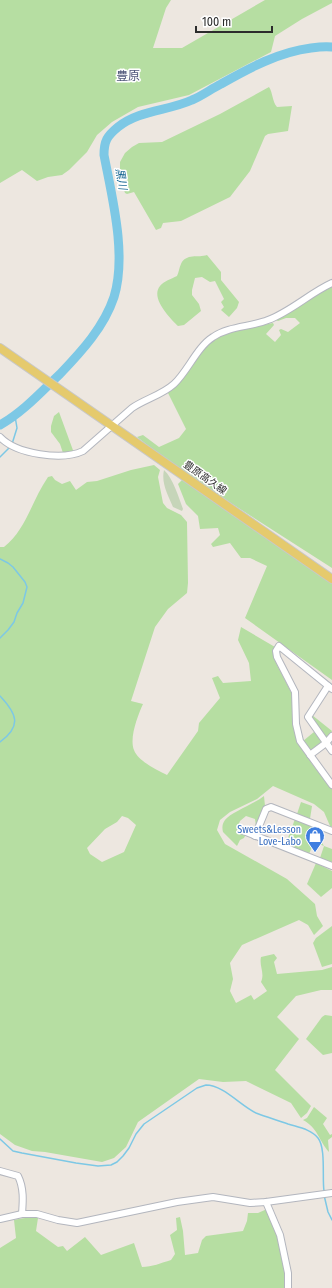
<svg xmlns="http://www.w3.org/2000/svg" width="332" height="1288" viewBox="0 0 332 1288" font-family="'Fira Sans Condensed','Noto Sans JP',sans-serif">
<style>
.green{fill:#b6dea2;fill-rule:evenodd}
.cemetery{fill:#c6d5b9}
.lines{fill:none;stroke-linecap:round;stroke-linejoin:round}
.stream{stroke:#7dc8e5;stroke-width:1.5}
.river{stroke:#7dc8e5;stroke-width:9}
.minor-casing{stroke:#b3b6be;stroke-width:8}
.major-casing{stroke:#c8c8c8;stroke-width:10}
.minor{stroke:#fff;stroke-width:6}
.major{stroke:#e5ca6d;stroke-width:8}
.labels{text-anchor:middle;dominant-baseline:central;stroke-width:3;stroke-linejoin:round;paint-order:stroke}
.street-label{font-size:10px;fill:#2c2c2c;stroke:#fff}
.shop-label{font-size:10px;fill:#366cbe;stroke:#fff;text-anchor:end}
.water-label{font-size:11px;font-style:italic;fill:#1a6893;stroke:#fff}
.quarter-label{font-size:12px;fill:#50577a;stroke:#fff}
</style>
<rect width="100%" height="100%" fill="#ede7e0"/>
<!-- green -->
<g class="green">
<path d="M0,0H171L166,8L153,48H182L265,0H332V3L302,19L275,36L271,52L189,95L138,107L112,122L97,135L87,152L69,170L62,175L48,177L37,181L22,170L0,183Z"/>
<path d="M269,87C273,93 272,101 277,107L292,106L288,131L268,134L265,136L250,171L230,197L181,221L163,223L161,228L156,230L134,192L127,194L125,193L120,177V162L125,153L132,147L139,143L162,142L220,114Z"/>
<path d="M207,255L221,272V280L239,302L237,308L229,317L221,310L224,307L221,302L224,299L215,281L210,282L202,277L195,278L192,290V295L199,304L201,311L184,325L178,326C170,318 150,298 160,286C164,281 171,279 177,276C179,272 179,268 181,264C186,253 198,258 207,255Z"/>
<path d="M332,285V568L181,471L137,437L143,435L159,447L179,438L186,429L168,393L180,382L207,344L228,332L273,323L274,325L266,334L275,342L281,335L279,330L281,329L288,332L300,323L295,318H286L278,321L276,320Z"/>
<path d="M59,412L74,453H63L60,444L51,432V426L54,416Z"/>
<path d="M154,465L160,470L158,477L163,503L167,508L181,515L187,522L188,583L187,593L168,609L155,627L131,701L143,704C138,715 129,738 134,750C138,761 157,770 167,775L198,731L199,723L220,698L212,678L218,676L223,683L251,681L249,663L238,640L241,627L275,647L274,653L277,665L291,692L300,743L312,764L332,789V827L330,826L324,812L314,804L273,786L257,799L230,812L220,820L217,830L225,844L287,879L315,904L317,916L323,926L314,935L308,925L299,920L242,945L230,963L233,979L230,991L236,1003L251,995L254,1000L267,991L261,982C265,973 259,966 261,957L274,954L277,958L274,962L277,974L322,970L332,967V990H321L296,996L277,1017L299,1039L275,1070L311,1106L307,1113L301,1118L291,1103L246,1081L223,1082L199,1079L138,1122L126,1147L114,1158L102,1162L45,1152L32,1151L15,1145L0,1134V547H4C26,530 32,500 48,477L52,476L55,480L62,484L70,481L76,490L87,482L97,481L131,470ZM122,816L128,818L136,825L124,852L102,862L90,854L87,848L105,829L117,822Z"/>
<path d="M182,480L332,583V680L245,618L267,566L250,558H241L230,543L213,547L211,544L220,535L218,528L200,529L198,516L186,504L178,484Z"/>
<path d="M312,715L332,731L329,737L324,736L311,717Z"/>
<path d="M314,732L321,741L320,744L314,749H309L303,741Z"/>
<path d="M264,796L265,806L256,826L255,819L246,816L240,821L238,826L246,834L244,838L240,840L237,846L223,832C222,828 222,824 225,820C231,812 254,804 264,796Z"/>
<path d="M301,802L312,806L310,819L297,814Z"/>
<path d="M295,819L311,825L324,846L332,849V863L320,858L324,846L314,842L309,854L285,846Z"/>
<path d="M316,863L332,871V888L321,897L307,884Z"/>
<path d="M332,926V964L322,967L313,943L316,938Z"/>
<path d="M325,1015L332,1016V1053L323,1055L306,1039L322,1017Z"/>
<path d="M314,1107L327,1118L323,1124L330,1135L332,1134V1137L328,1140L329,1152C319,1141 318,1128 303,1120L307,1118Z"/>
<path d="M267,1209C279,1232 286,1262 286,1288H0V1248L16,1238L14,1220C23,1218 30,1217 38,1218L36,1231L58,1247L63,1246L67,1251L85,1237L101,1255L134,1243L142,1267C152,1267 161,1263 171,1260L175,1254L170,1235L177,1230L176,1218L180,1217L183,1231L185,1255L198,1253L202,1240L206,1236L243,1231L247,1221L248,1213H258Z"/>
</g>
<!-- cemetery -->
<path class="cemetery" d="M164,470C173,478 179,498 183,509L182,511L173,507C168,495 161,483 164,470Z"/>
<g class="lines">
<!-- stream -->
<g class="stream">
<path d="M12,444L17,428L15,416"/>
<path d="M0,457L10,447"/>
<path d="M0,559L8,563L13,567L25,582L27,587L23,603L17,613L14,622L8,630L0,638"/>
<path d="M0,696C17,714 22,726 0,742"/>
<path d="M0,1139L13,1151L22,1153L76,1163L98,1166L111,1165L117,1162L123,1156L129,1148L136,1134L144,1124L197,1088C200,1087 203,1086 206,1085C223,1085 241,1106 256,1113C266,1117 277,1120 288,1124C297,1127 311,1129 318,1138C326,1148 322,1178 324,1191"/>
<path d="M324,1195L328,1212L332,1220"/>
</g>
<!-- river -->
<path class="river" d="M0,425C23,412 41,392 60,374C82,351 104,327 114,297C127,255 112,197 104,155C104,141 107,136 118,127C139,110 168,111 192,100C202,96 211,89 221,84C249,68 279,52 311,48C318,47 325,46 332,47"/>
<!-- minor casing -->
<g class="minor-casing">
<g id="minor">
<path d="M0,437C16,454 62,461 83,451L132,408C145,399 162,395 174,384C188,371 197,347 213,337C229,326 251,327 268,320C290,312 310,293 332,283"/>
<path d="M328,686L308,717L332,751"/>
<path d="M332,689L279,646L276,651L277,657L295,692L296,724L300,741L332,785"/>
<path d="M310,755L326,743L332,736"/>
<path d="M241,830L332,866"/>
<path d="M255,836L266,809L271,807L332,831"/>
<path d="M0,1171L18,1176C24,1188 23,1201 22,1214"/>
<path d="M266,1202L280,1235L288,1273V1288"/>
<path d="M0,1219L22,1214H37L58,1220L77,1223L177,1202L213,1197L250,1203L266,1202L332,1193"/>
</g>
</g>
<!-- major casing -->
<g class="major-casing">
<path id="major" d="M0,348L332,579"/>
</g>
<!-- minor -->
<use href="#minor" class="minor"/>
<!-- major -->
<use href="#major" class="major"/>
</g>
<!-- icons -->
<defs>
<g id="shop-pin" transform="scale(1)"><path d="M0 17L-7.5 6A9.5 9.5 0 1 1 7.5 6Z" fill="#3f7fe0" stroke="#fff"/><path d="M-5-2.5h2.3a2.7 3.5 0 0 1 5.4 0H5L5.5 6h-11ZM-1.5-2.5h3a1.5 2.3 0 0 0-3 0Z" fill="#fff"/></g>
</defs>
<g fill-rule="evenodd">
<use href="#shop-pin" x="315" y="836"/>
</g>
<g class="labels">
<!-- street labels -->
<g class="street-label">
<text transform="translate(205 478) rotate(35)">豊原高久線</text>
</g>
<!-- shop labels -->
<g class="shop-label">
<text x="301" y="830">Sweets&amp;Lesson<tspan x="301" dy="12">Love-Labo</tspan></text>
</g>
<!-- water labels -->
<g class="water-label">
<text transform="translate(121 179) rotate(80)">黒川</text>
</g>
<!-- quarter labels -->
<g class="quarter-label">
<text x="128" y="76">豊原</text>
</g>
</g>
<!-- scale -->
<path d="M196 26v6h76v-6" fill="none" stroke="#2c2c2c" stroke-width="2"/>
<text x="202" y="26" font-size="12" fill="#2c2c2c" stroke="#ffffff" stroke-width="3" paint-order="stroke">100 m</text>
</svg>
